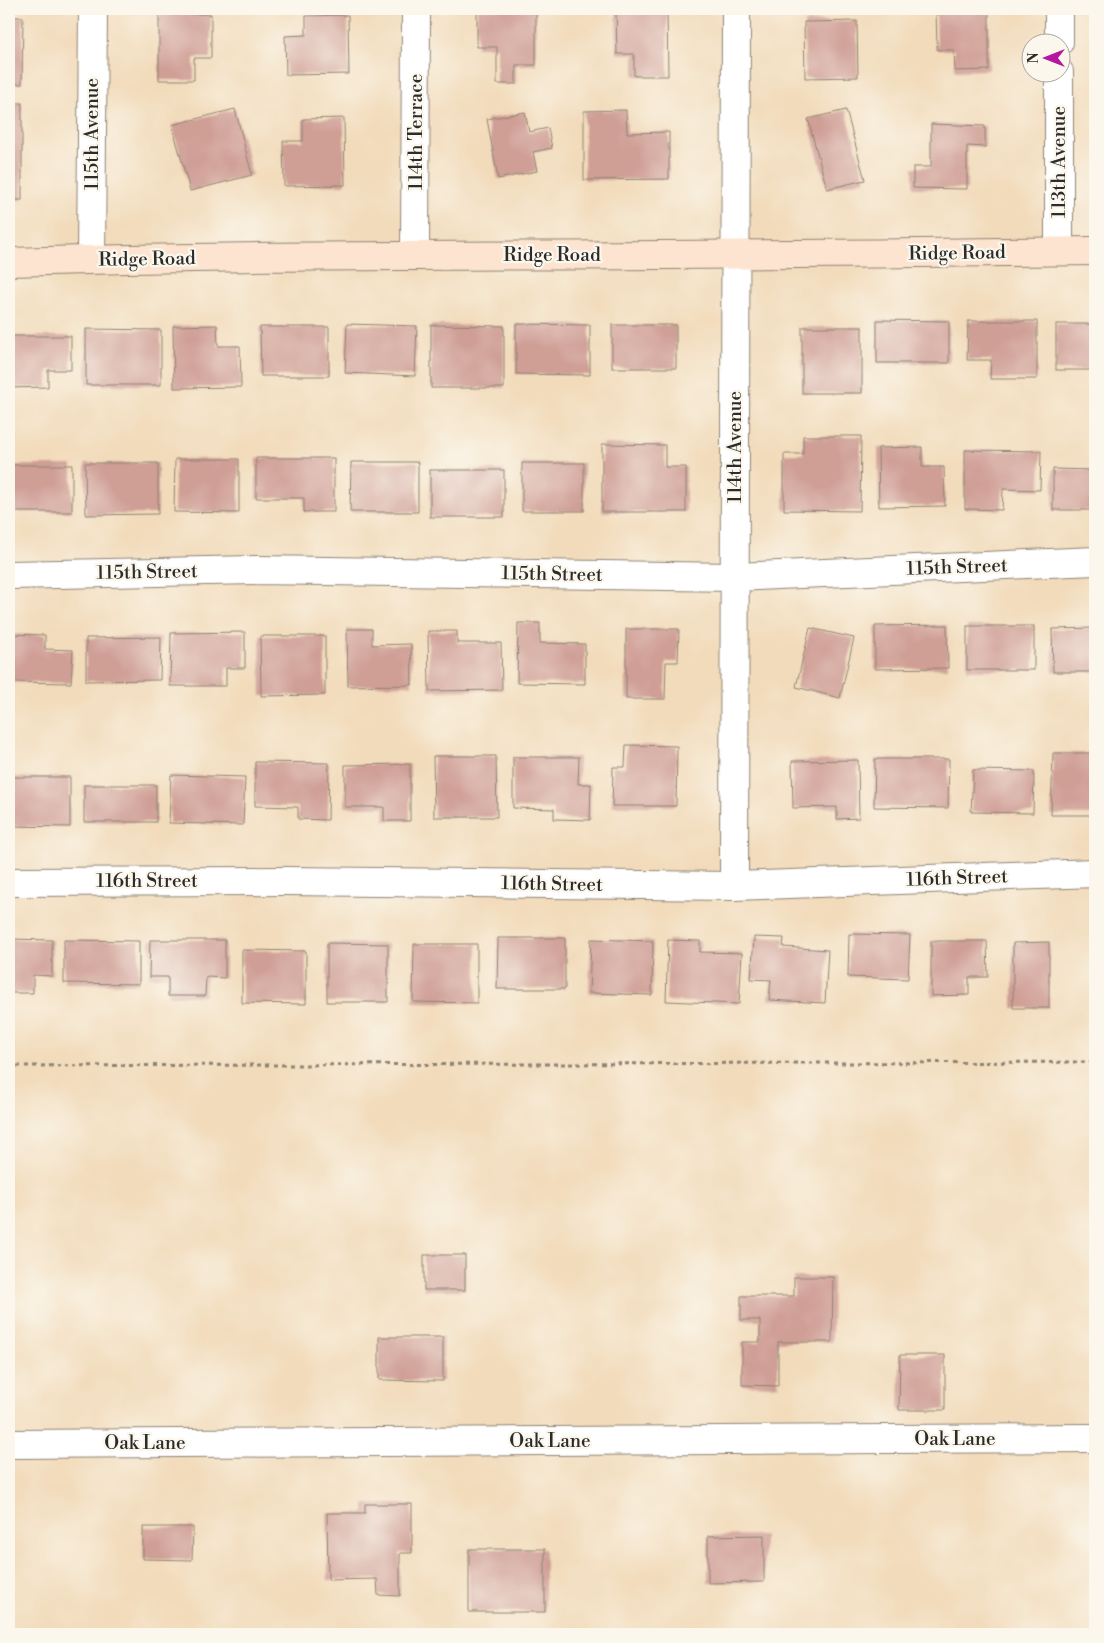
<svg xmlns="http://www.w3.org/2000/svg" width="1104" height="1643" viewBox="0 0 1104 1643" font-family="'Libre Bodoni',serif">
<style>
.building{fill:#cf9e95}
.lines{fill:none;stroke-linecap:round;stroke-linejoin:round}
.street-casing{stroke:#8e8373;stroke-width:30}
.secondary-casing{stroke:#8e8373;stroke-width:30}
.path{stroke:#8e8373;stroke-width:3;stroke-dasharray:4 4;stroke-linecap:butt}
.street{stroke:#fff;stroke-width:28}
.secondary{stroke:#fde4d0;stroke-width:28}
.labels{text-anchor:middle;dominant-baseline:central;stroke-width:4.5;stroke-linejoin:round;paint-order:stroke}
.street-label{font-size:19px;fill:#2b2b2b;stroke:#fbf7ec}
</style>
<rect width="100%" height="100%" fill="#fbf7ec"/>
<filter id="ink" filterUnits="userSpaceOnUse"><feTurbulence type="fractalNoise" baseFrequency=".02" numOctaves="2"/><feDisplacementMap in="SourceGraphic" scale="10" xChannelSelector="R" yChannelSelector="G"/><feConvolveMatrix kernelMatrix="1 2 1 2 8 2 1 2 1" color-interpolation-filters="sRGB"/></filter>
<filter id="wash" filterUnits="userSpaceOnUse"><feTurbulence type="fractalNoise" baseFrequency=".0096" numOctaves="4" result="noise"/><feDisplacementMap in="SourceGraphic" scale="20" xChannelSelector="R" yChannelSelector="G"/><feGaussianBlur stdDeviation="1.12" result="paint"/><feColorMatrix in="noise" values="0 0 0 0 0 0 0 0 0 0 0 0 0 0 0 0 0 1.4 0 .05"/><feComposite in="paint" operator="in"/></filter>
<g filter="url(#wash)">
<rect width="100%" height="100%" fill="#f2dbbb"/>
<g id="blocks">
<!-- building -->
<g class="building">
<path d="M477,9H536V65H516V84H497V47H477Z"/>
<path d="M936,9H989V70L955,71L954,50H937Z"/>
<path d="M667,10L668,76H634V54H617L616,11Z"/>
<path d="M159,14H211V58H194V80H159Z"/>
<path d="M348,15L349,74L286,75L285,36L306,35V16Z"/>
<path d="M9,17H23L22,84H9Z"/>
<path d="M857,21L858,77L805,78L804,22Z"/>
<rect x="9" y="103" width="13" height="97"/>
<path d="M235,109L252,175L190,191L172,125Z"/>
<path d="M626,110L627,133L669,132V179L584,180V111Z"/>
<path d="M846,110L865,180L827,189L808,119Z"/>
<path d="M525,112L529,132L548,128L552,148L533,152L537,171L498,179L487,119Z"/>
<path d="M344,118L345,185L284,186L283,141H303V119Z"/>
<path d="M931,124L985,126V147L967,146V189L913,188V167H931Z"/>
<path d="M877,320L949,321V363H877Z"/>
<path d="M968,321H1037V379H990L991,360H967Z"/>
<path d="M347,324L417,326L415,376L345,373Z"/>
<path d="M516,324L590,325V375L516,374Z"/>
<rect x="1056" y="324" width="39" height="46"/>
<path d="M217,325L218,346H240L241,387L174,388L173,326Z"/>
<path d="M431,325L504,326V388H431Z"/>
<rect x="612" y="325" width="64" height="43"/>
<path d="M260,327H329V376H261Z"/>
<rect x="802" y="327" width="60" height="66"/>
<path d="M86,329L161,330V385H86Z"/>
<path d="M9,336H71V370H48V387L9,388Z"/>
<path d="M803,436H861L860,511L784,510V454H803Z"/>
<path d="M602,444L665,445V467H686V512H602Z"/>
<path d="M922,447V467H944L945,506L879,507L878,448Z"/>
<path d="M965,450L1041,451L1040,490L1003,489L1002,510L965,509Z"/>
<path d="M256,458H334V512H304V498H256Z"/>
<path d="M175,459H239V513L174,512Z"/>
<path d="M351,462H418V512H350Z"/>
<path d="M85,463H158V514L86,515Z"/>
<rect x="522" y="463" width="62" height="48"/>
<rect x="9" y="465" width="63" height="47"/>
<path d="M1053,469L1095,470V510H1053Z"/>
<rect x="430" y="470" width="74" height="47"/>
<path d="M518,623H540V643L585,644V684L517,683Z"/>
<path d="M947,625L948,668L875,669V626Z"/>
<rect x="967" y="626" width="67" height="44"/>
<path d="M810,628L854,638L840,698L796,687Z"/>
<path d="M1095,628V672H1053L1052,629Z"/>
<path d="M347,629H372V645L411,644L412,685L348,686Z"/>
<path d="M626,629H679L678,662H666L665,699H626Z"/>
<path d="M428,631H457V643H501L502,690L429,691Z"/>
<path d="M245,632V668H226V686H170L171,633Z"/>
<path d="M9,634L45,635V649L73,650L71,683L9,682Z"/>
<path d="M260,636H325V695L261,696Z"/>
<path d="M161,637L160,680L86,681V638Z"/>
<path d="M626,745L677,746L676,806H612L613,767H625Z"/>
<path d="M1053,753H1095V815H1051Z"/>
<path d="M433,756H496L497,817H434Z"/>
<path d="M513,757H579L578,784H591L590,820L554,819V809L513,808Z"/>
<path d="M875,759H949L948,808L874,807Z"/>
<path d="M858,760L859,818L837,819V807L793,808L792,761Z"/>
<path d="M255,762L329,763L328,820L298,819V807L255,806Z"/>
<path d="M410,764V821H384V807H345V765Z"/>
<path d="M973,770L1034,771L1033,813L971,812Z"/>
<path d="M171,775L245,777L243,825L169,823Z"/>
<path d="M9,777H70V827L9,826Z"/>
<rect x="84" y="785" width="72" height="37"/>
<path d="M849,934L910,935L908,979L848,977Z"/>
<path d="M754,937L784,938L783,947L828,950L825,1003L769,1000L771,980L751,979Z"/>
<path d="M498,938H565V989H497Z"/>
<path d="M9,939L52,940V976L33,975V993H9Z"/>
<path d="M591,939L653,941L652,995L589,993Z"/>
<path d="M64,940L139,941V984L64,983Z"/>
<path d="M150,940H225V978L206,977L205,996H168V977H149Z"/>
<path d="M668,940L700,941V952L742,953L739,1004L666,1001Z"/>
<path d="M931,941H987L988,977H969V995L931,996Z"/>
<path d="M1049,942V1008H1013V943Z"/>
<path d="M327,943L388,944V1002H327Z"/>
<path d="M414,944H477V1003L413,1002Z"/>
<path d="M242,950L306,951V1004L242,1003Z"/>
<rect x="424" y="1255" width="41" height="35"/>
<path d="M794,1277H833L832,1342H778V1386L742,1385V1342H760V1320H741V1296H794Z"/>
<path d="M379,1337H443V1381L379,1380Z"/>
<path d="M900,1355H945V1410H899Z"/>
<path d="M365,1504H412V1553H400V1596L378,1595L377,1579L328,1580L327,1513H365Z"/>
<path d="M143,1527H193L192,1560L143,1559Z"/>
<path d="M764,1535V1582L708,1583V1536Z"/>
<rect x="469" y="1549" width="76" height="63"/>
</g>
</g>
</g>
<g filter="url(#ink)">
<use href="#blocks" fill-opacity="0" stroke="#8e8373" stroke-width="1"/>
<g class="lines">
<!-- street casing -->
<g class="street-casing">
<g id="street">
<path d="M1059,9V42"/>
<path d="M1059,72V251"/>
<path d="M415,256L416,9"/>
<path d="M91,259L93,9"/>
<path d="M9,575L256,570L734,577L1095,561"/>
<path d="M9,882L285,881L734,886L1095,873"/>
<path d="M734,886L736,9"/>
<path d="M9,1444L1091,1438"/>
</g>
</g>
<!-- secondary casing -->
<g class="secondary-casing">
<path id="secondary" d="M9,262C227,255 446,256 664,255C808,255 951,252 1095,251"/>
</g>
<!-- path -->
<path class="path" d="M9,1066L1095,1062"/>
<!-- street -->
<use href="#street" class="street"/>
<!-- secondary -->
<use href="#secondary" class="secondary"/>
</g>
</g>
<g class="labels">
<!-- street labels -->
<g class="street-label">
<text transform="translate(416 132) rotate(-90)">114th Terrace</text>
<text transform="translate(92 134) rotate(-90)">115th Avenue</text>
<text transform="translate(1059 162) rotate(-90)">113th Avenue</text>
<text transform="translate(957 253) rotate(-1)">Ridge Road</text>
<text x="552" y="255">Ridge Road</text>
<text transform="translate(147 259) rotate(-1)">Ridge Road</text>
<text transform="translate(735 447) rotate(-90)">114th Avenue</text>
<text transform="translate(957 567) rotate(-2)">115th Street</text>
<text transform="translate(147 572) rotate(-1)">115th Street</text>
<text transform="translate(552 574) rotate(1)">115th Street</text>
<text transform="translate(957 878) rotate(-2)">116th Street</text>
<text x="147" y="881">116th Street</text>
<text transform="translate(552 884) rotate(1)">116th Street</text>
<text x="955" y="1439">Oak Lane</text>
<text x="550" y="1441">Oak Lane</text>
<text x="145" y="1443">Oak Lane</text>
</g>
</g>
<!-- margin -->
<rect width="1104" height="1643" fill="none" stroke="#fbf7ec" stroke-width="30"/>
<!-- north arrow -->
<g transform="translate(1046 58) rotate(270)"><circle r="24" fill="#fbf7ec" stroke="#a8a59f"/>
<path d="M0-4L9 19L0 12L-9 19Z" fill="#b5179e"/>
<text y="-8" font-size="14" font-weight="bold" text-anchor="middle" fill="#2b2b2b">N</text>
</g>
</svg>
